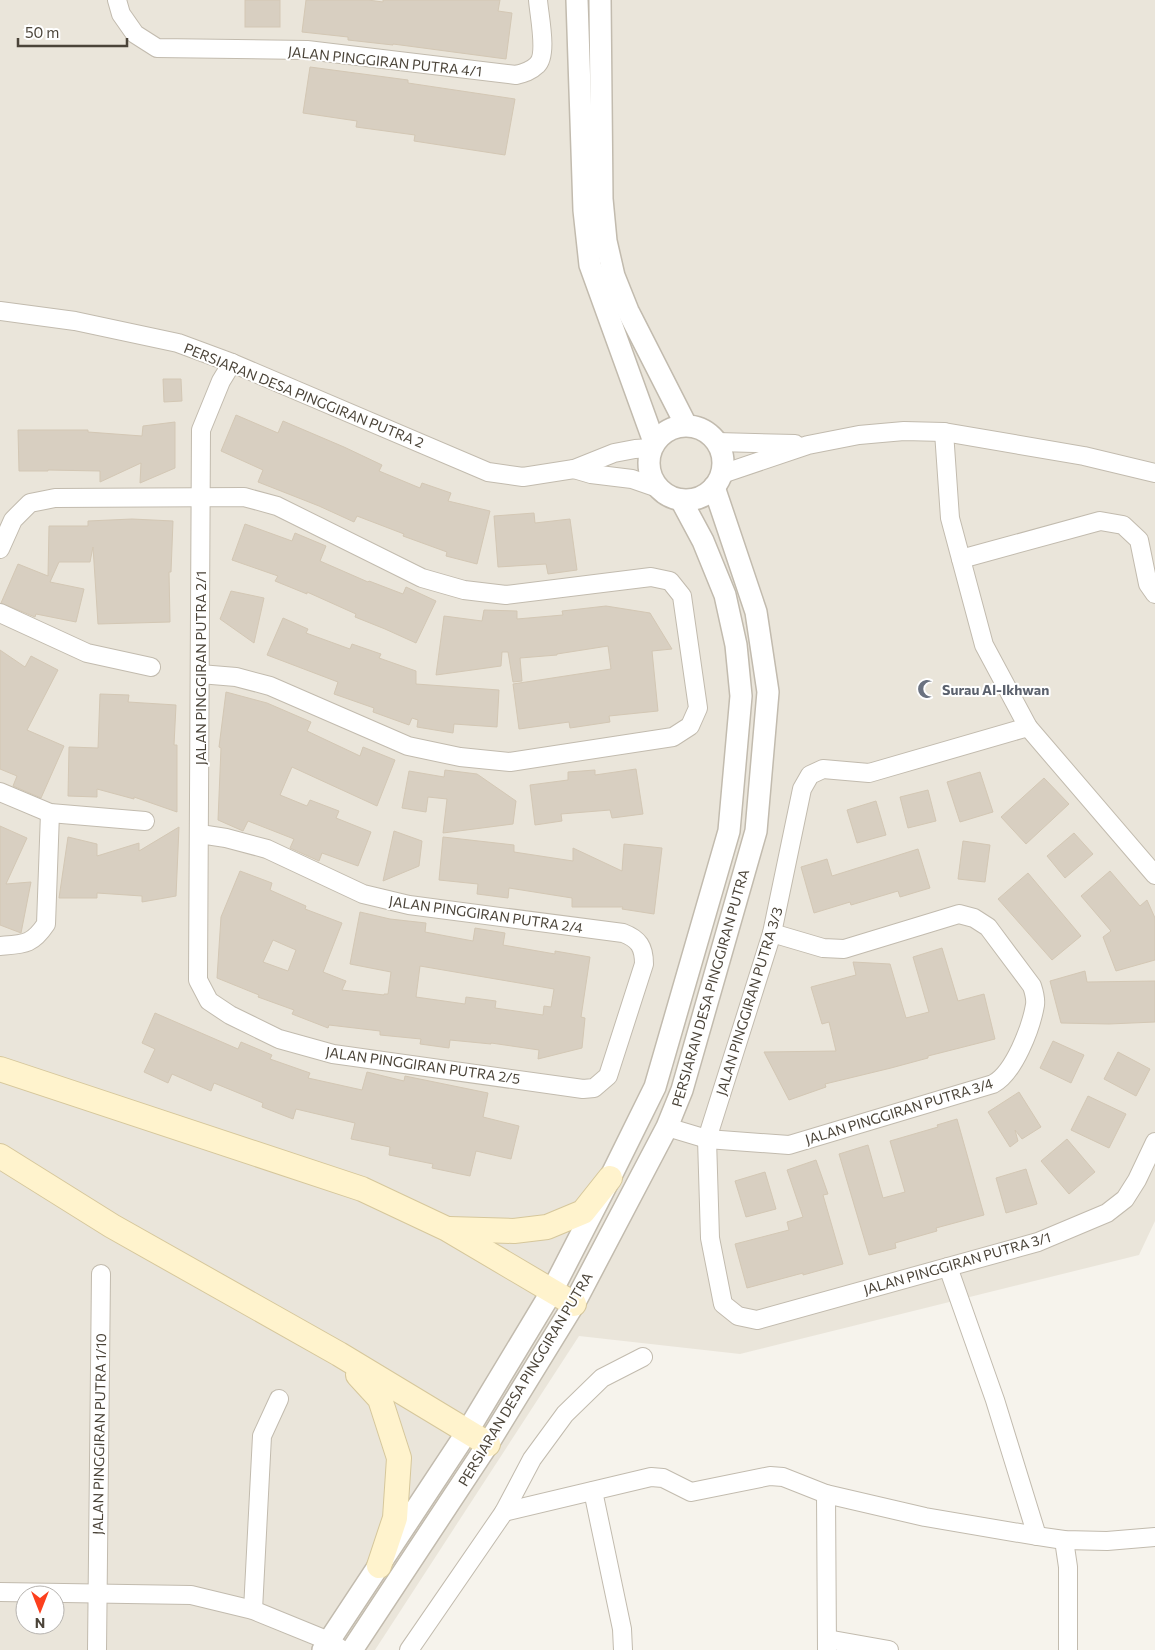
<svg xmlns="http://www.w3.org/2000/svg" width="1155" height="1650" viewBox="0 0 1155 1650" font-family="Commissioner,sans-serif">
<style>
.residential{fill:#eae5da;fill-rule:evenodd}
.building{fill:#d8cfc1;stroke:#d3c7b4;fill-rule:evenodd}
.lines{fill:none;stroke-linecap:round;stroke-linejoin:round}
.minor-casing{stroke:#c2bbae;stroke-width:20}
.tertiary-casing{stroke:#c2bbae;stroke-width:24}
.secondary-casing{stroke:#d6c79b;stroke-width:26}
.minor{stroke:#fff;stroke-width:18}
.tertiary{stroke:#fff;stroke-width:21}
.secondary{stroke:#fff3cd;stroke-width:24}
.labels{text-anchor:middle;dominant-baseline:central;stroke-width:4;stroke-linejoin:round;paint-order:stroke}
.street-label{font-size:14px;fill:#4b4439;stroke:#fff}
.worship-label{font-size:14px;font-weight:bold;fill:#5b616d;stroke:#fff;text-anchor:start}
</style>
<rect width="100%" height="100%" fill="#f6f3ec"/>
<!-- residential -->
<path class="residential" d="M0,0H1155V1221L1139,1255L740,1354L579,1336L375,1650H0ZM25,1595H55V1625H25Z"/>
<!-- building -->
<g class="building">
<rect x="245" y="0" width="35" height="27"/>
<path d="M306,0H368L383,2V0H500L498,11L512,13L506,59L393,44V45L348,40V37L302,32Z"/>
<path d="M310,67L408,80V83L515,99L505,155L414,141L415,135L356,127L357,121L303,113Z"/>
<path d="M163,379H181L182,401L164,402Z"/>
<path d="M236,415L278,433L283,421L344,447L382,465L379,471L420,488L422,483L451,493L448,501L490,511L477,564L446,556L447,552L403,536L404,534L357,516L354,522L319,506L258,482L263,470L221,451Z"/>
<path d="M175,422V468L140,483L141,463L100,482V471L48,470V471H19L18,430H88V432L142,436L143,426Z"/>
<path d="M534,513L535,523L570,519L577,570L548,574L546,564L498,567L494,516Z"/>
<path d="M132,519L173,521L171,572H169L170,622L98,624L93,547L90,562H59L50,582L84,589L76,622L36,614L35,617L1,603L18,564L48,576L49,526H88V521Z"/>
<path d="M245,524L292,541L295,533L326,546L320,561L368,582L369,581L403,594L406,587L436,601L416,643L385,629L355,617L356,614L307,592V594L275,581L278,576L232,560Z"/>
<path d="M231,591L264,598L254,643L220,619Z"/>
<path d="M606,606L650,613L672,649L652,651L658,711L609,716L610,722L570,728L569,722L519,729L513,684L611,669L608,646L557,654V655L520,658L522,681L513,682L508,652H502L501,666L436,675L444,616L482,621L484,610L517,611V619L563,615L562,611Z"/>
<path d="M283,618L308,629L306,633L350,649L352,644L381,654L379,658L416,671V684L499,690L497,727L454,724L453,733L417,727L418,720L412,718L409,725L373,712L374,708L334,694L338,682L267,655Z"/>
<path d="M0,650L25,667L31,656L58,670L27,730L64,746L41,798L13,786L17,776L0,769Z"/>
<path d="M226,692L267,703L311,722L307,731L360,756L363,747L395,760L377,806L292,767L280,795L307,806L310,800L339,811L336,818L371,832L358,866L322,853L319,861L290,848L294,839L248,821L243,831L218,820L221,748L219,747Z"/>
<path d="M100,694L129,695L128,702L176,705L174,745H177V812L134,797V799L97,789V797L68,796L69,747L98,748Z"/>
<path d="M636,769L643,814L612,818L610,810L561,814L562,821L535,825L530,785L568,780V772L595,770V775Z"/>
<path d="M445,770L477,774L516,801L513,824L443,833L447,799L428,797L426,812L402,808L409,771L444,777Z"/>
<path d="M980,772L993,812L960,822L947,782Z"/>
<path d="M1044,778L1069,804L1026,844L1001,817Z"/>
<path d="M928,790L936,821L908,828L900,797Z"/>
<path d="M876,801L886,835L857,843L847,810Z"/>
<path d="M0,826L27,838L6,884L31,882L21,933L0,925Z"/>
<path d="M179,827L176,896L142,902V896L97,893V898H59L68,837L97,844V856L139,843V851Z"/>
<path d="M394,831L422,841L419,866L383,881Z"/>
<path d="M1074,833L1093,854L1065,878L1047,856Z"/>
<path d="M443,837L514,845V852L573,861V848L622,871L624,844L662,848L654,914L622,909L623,907H572V898L509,888L508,898L477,894L478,884L439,880Z"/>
<path d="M963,841L990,845L985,882L958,879Z"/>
<path d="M918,849L930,888L900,897L898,891L851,905L850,902L814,913L801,867L827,859L832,876Z"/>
<path d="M240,871L272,883L270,890L306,906L305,909L342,923L323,972L346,981L342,990L384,995V994H388L391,972L350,964L360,912L390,919L426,923L425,932L473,941L475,928L505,933L503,945L555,954V951L590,957L581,1017L585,1018L582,1048L538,1059L539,1050L491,1043V1044L450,1040L449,1048L420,1044L421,1039L380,1035V1031L329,1025L328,1028L292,1014L294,1010L258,997L259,995L217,978L221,917ZM273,940L296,950L288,971L263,962ZM420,966L554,989L551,1007L544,1006L543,1015L495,1008L496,1001L466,997L465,1004L416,997Z"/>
<path d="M1110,871L1140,906L1147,900L1155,918V960L1116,971L1103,937L1111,931L1081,896Z"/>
<path d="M1028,873L1081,936L1052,960L998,899Z"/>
<path d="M942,948L958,1001L984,994L995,1039L928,1056V1058L891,1068L825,1084L826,1087L789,1100L764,1052L836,1051L829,1022L822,1024L811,987L856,975L853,962L890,964L906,1018L929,1012L913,957Z"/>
<path d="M1085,971L1087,982L1155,981V1022L1109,1024L1061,1023L1050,981Z"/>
<path d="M155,1013L238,1049L241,1042L272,1055L270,1059L310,1073L308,1078L362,1090L367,1072L404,1081L405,1076L488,1093L483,1117L519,1126L511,1159L476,1151L470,1176L432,1168L433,1164L389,1155L390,1147L351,1139L355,1123L296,1109L293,1119L262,1107L263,1103L214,1083L211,1091L172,1074L168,1083L144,1072L155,1049L142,1043Z"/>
<path d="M1053,1041L1084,1055L1071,1083L1040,1068Z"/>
<path d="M1118,1052L1150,1069L1136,1096L1104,1079Z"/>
<path d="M1019,1092L1041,1127L1022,1139L1015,1130L1018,1141L1010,1147L988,1112Z"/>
<path d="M1088,1096L1126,1114L1109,1148L1071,1130Z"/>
<path d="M957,1119L984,1215L936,1228L937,1231L895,1243L896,1248L869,1255L839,1154L868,1145L883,1198L905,1192L890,1141L938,1127L937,1125Z"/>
<path d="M1067,1139L1095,1172L1069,1194L1041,1161Z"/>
<path d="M816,1160L828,1194L823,1195L843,1264L803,1275V1273L747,1288L735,1244L789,1230L787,1222L803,1217L787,1170Z"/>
<path d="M1026,1169L1037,1204L1006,1213L996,1178Z"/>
<path d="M765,1172L776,1209L746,1217L735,1181Z"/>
</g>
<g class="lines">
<!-- minor casing -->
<g class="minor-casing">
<g id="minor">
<path d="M117,0L121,14L135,34L157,48L307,50L516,75C524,73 531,71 537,65C548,55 539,15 538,0"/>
<path d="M0,311L75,321L178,343L232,363L488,472L523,477L574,469L614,453L635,449L651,448"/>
<path d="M944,432L950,518L984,645L1028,727L1155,875"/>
<path d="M717,442L795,444"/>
<path d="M574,469L591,474L632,479L658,488"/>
<path d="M722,474L808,445L859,435L904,431L944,432L1084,456L1155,473"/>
<path d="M0,549L13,520L30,503L55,498L244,497L277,506L422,578L464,590L506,595L651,577L670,581L682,596L698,708L690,726L673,737L510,762L460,757L408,746L270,686L236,677L200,674"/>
<path d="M961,559L1100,521L1123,525L1139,540L1148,584L1155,594"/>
<path d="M0,613L87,653L151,667"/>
<path d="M1028,727L869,773L823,769L810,775L802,789L772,933L707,1139L710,1238L723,1304L738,1316L757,1320L1038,1242L1107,1213L1125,1199L1137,1180L1155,1142"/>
<path d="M0,792L50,813L145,821"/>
<path d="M200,834L226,838L267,849L363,894L409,905L623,933C639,939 644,947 644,964L608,1076L594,1088L583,1089L333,1054L279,1039L230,1015L209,1001L198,980L201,430L221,381L232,363"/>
<path d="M0,946C24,944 32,945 46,924L50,813"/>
<path d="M667,1127L707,1139L789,1145L993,1084C1014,1073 1031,1028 1035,1005C1036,998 1034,992 1032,986L988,927L974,918L959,914L844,949L823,948L772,933"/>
<path d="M948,1267L995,1400L1037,1536"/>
<path d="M593,1491L622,1629L623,1650"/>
<path d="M826,1494L827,1650"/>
<path d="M504,1512L651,1477L663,1478L691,1492L770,1476L783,1477L826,1494L925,1517L1037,1536L1064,1540L1107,1541L1155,1537"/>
<path d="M1064,1540L1068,1567V1650"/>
<path d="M0,1592L191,1595L253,1610L329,1641L342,1650"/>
<path d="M253,1610L262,1436L279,1399"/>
<path d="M827,1639L889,1650"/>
<path d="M97,1650L101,1274"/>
<path d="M409,1650L504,1512L532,1459L565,1414L602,1378L643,1357"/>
</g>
</g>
<!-- tertiary casing -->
<g class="tertiary-casing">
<g id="tertiary">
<path d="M577,0L584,210L590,265L654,442"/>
<path d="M600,0L602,199L606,241L614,276L628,311L686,425"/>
<circle cx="686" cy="463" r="37"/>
<path d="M323,1650L467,1432L552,1291L610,1178L655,1087L729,831L741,696L736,645L725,595L703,541L681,500"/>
<path d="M352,1650L488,1444L574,1304L667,1127L682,1090L756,831L768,692L756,612L714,487"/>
</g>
</g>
<!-- secondary casing -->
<g class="secondary-casing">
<g id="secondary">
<path d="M0,1069L362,1189L447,1229L574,1304"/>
<path d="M0,1156L112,1226L339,1354L488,1444"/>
<path d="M449,1229L514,1231L547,1227L583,1212L610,1178"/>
<path d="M358,1375L380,1399L399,1458L395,1518L379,1566"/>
</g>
</g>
<!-- minor -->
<use href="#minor" class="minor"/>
<!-- tertiary -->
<use href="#tertiary" class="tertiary"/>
<!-- secondary -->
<use href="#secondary" class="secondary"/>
</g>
<!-- icons -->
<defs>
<g id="mosque-bare" transform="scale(1.5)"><path d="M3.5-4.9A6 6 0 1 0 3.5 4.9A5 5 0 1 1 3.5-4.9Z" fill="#6b7280" stroke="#fff" stroke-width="2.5" paint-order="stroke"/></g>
</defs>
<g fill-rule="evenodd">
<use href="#mosque-bare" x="927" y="689"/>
</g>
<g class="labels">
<!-- street labels -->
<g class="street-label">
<text transform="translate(385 61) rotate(6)">JALAN PINGGIRAN PUTRA 4/1</text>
<text transform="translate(304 395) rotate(22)">PERSIARAN DESA PINGGIRAN PUTRA 2</text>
<text transform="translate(200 668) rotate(-90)">JALAN PINGGIRAN PUTRA 2/1</text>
<text transform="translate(486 914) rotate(8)">JALAN PINGGIRAN PUTRA 2/4</text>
<text transform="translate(710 988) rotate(-74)">PERSIARAN DESA PINGGIRAN PUTRA</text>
<text transform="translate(749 1001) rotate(-73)">JALAN PINGGIRAN PUTRA 3/3</text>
<text transform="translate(423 1065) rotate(8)">JALAN PINGGIRAN PUTRA 2/5</text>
<text transform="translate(899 1111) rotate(-17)">JALAN PINGGIRAN PUTRA 3/4</text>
<text transform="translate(957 1263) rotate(-16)">JALAN PINGGIRAN PUTRA 3/1</text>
<text transform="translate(525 1379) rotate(-59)">PERSIARAN DESA PINGGIRAN PUTRA</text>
<text transform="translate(99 1434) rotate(-89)">JALAN PINGGIRAN PUTRA 1/10</text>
</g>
<!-- worship labels -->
<g class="worship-label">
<text x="942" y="689">Surau Al-Ikhwan</text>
</g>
</g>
<!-- north arrow -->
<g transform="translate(40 1610) rotate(180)"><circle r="24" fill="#ffffff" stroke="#b7b4b0"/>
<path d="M0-4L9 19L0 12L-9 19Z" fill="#fc3f1d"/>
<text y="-8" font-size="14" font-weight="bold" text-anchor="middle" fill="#4b4439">N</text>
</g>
<!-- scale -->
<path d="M18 38v8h109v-8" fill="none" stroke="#4b4439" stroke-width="2.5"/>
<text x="25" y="38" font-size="15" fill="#4b4439" stroke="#ffffff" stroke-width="4" paint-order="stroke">50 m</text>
</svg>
